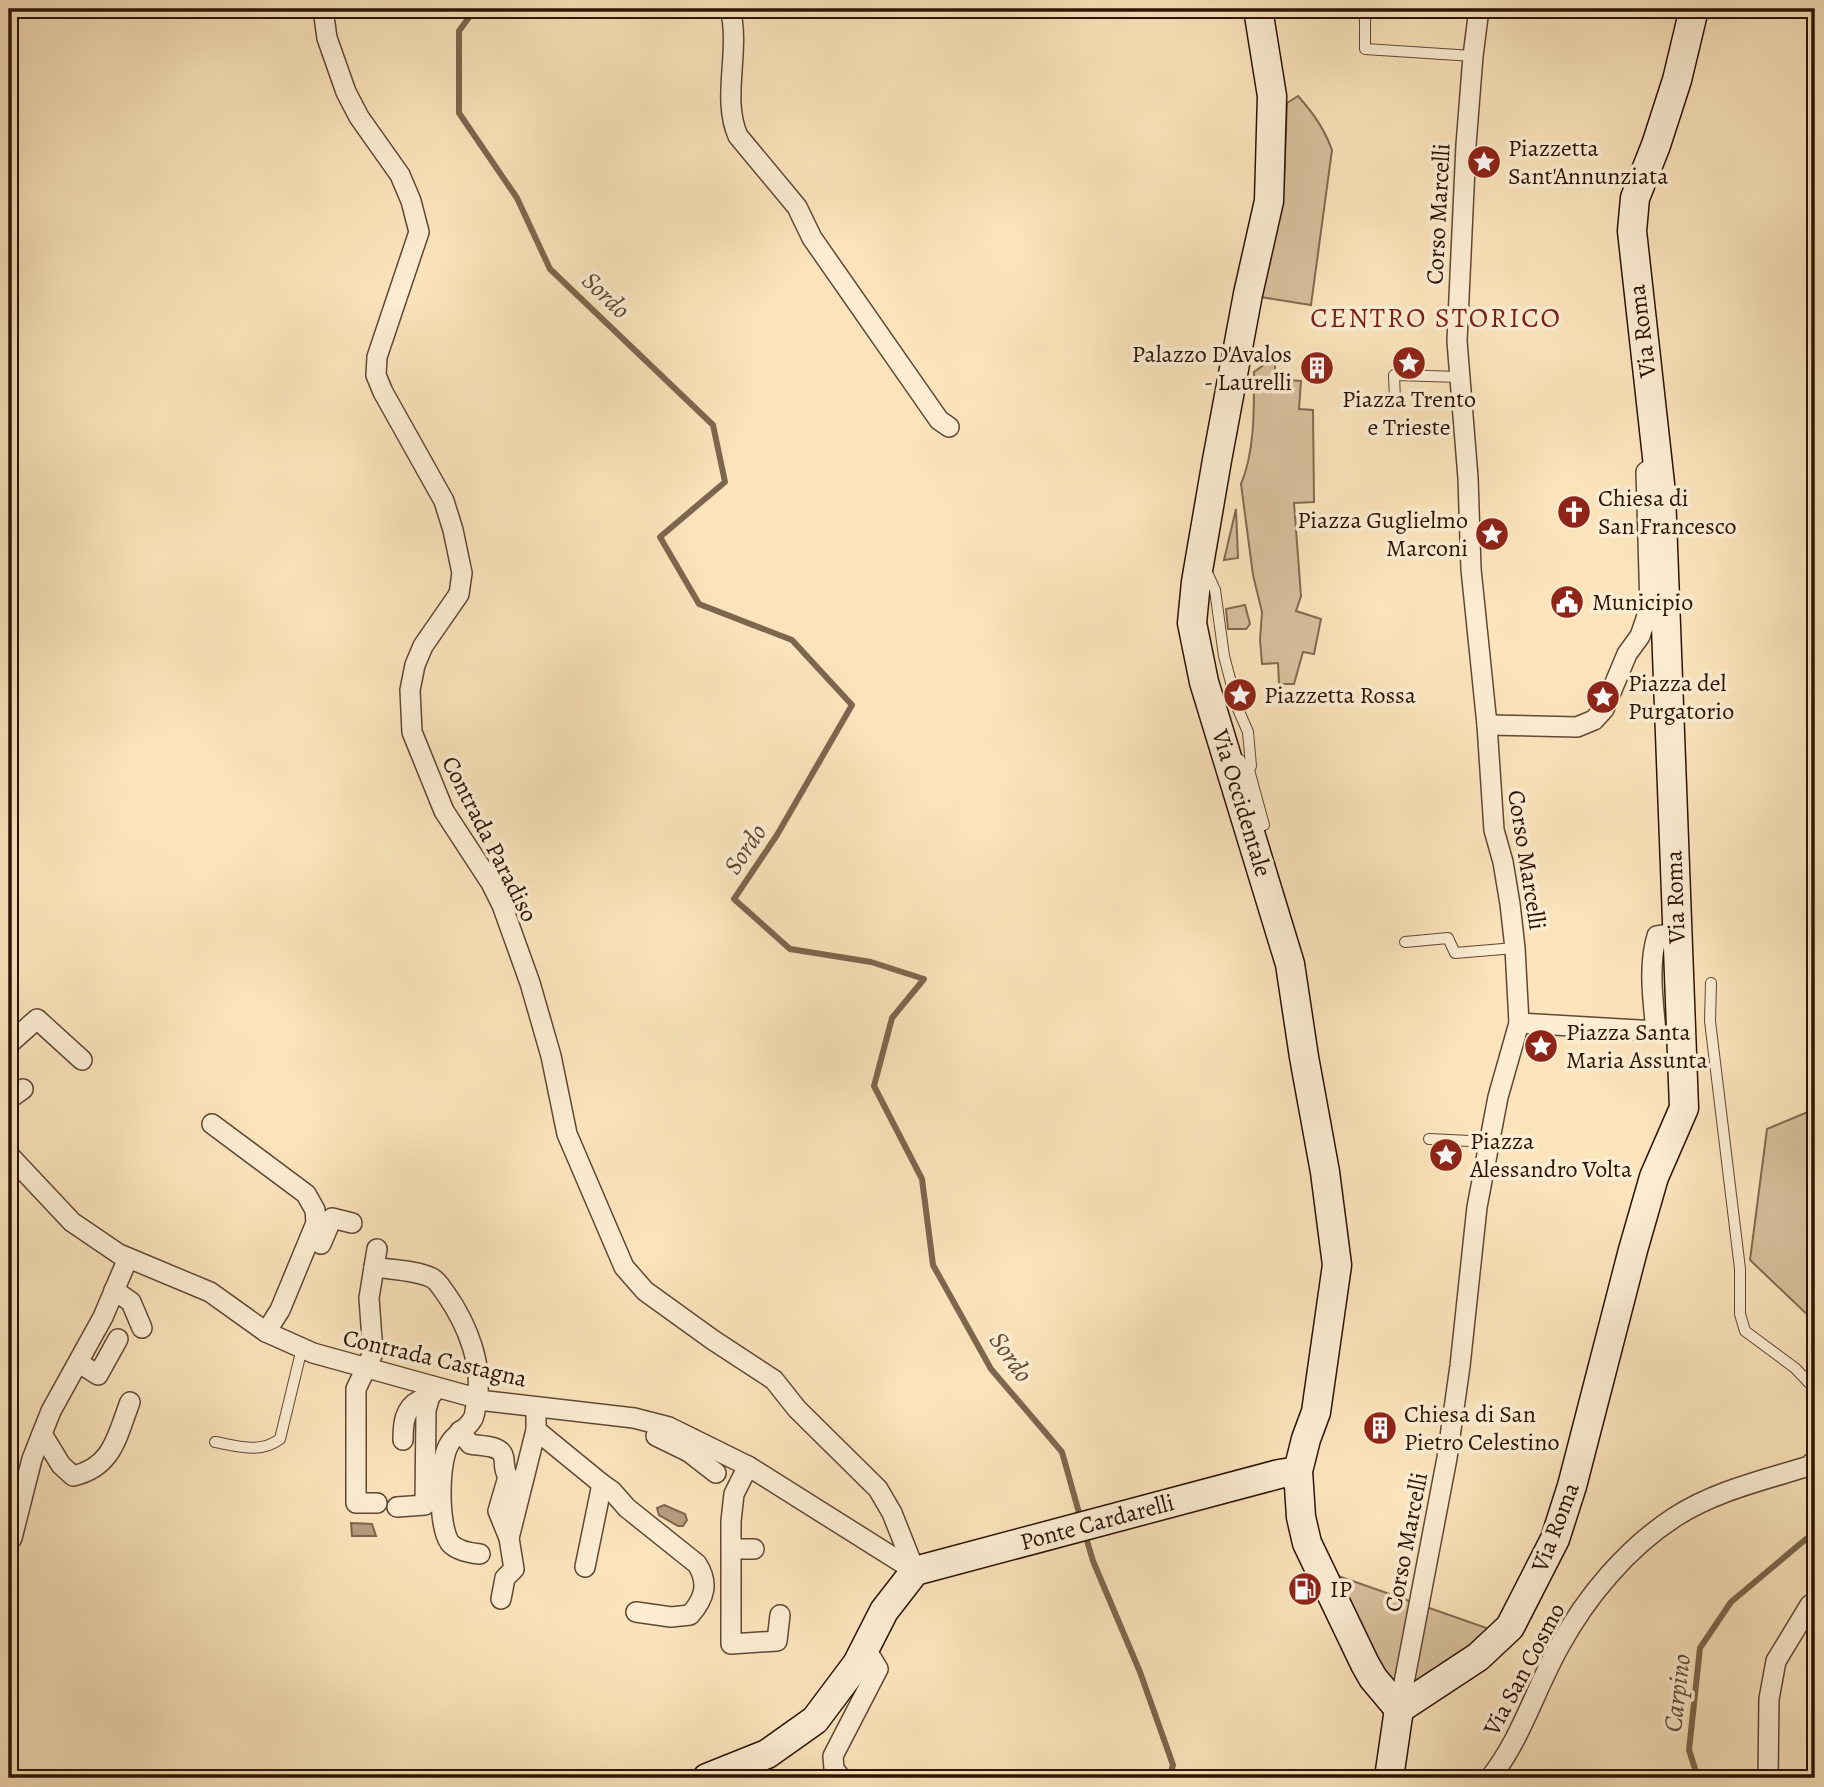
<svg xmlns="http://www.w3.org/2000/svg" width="1824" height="1787" viewBox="0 0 1824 1787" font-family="Alegreya,serif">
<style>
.green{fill:#d8c09d;stroke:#826a52;stroke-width:2}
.water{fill:#b59d7e;stroke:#7e664e;stroke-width:2}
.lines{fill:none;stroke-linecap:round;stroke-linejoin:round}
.stream{stroke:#7e664e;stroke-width:6}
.service-casing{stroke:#604734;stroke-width:12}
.minor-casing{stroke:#604734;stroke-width:22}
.secondary-casing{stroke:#2c1306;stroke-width:31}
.service{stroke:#fcedd3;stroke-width:10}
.minor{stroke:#fcedd3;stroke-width:19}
.secondary{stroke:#fcedd3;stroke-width:28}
.labels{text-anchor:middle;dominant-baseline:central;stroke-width:7;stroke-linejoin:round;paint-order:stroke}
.poi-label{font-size:24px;fill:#2c1306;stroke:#fcedd3;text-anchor:start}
.street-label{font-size:24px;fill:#2c1306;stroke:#fcedd3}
.water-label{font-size:26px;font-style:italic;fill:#634a36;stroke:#fcedd3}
.quarter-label{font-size:28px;letter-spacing:2px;fill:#7a1f14;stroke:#fcedd3}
</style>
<rect width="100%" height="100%" fill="#fbe4bc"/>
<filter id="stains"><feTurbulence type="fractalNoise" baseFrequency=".00286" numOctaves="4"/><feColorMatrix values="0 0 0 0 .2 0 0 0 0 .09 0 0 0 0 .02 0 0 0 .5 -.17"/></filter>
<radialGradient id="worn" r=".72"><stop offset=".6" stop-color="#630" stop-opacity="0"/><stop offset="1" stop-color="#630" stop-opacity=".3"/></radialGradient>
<!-- green -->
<g class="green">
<path d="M1298,96C1313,113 1324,128 1332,150L1311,305L1260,297L1284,183L1287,103Z"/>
<path d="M1276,356L1274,379L1301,381L1299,409L1313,410L1314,502L1294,503L1301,596L1296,611L1321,619L1314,654L1303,652L1294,684H1279L1278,663L1262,664L1260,640L1262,612L1253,575L1241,484C1255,451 1254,408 1254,372Z"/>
<path d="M1236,509L1238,558L1224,560Z"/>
<path d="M1245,605L1250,624L1246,629H1228L1226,609Z"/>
<path d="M1815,1109V1322L1750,1260L1767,1129Z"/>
<path d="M1327,1572L1495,1631L1412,1690L1388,1683Z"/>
</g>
<!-- water -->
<g class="water">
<path d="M664,1505L685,1514L687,1520L683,1526H678L659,1515L657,1508Z"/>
<path d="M351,1523L372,1524L376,1536H352Z"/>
</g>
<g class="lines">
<!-- stream -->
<g class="stream">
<path d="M475,9L459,31V113L517,198L550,269L713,425L725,482L660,537L699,604L792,640L852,705L777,835L734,899L790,949L871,962L924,979L892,1018L874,1086L922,1179L933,1265L991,1369L1062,1452L1081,1520"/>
<path d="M1815,1275L1810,1289L1813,1329L1815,1331"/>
<path d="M1085,1534L1093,1561L1140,1672L1173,1765L1169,1778"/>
<path d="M1698,1778L1689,1750L1700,1648L1731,1602L1806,1539L1815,1536"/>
</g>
<!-- service casing -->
<g class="service-casing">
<g id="service">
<path d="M1365,9V49L1473,56"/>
<path d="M1395,401L1394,375L1460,377"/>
<path d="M1205,568L1215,590L1224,656L1238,709L1248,732L1251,766L1249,770L1245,771L1240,760"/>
<path d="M1249,770L1264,825"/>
<path d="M1405,942L1448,938L1455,953L1515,948"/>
<path d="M1711,983L1710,1021L1740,1269V1314L1745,1331L1795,1368L1815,1389"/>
<path d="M1429,1139L1490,1142"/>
<path d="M215,1442C238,1446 260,1454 280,1439L302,1348"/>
</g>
</g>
<!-- minor casing -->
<g class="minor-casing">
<g id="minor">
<path d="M323,9L327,38L346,92L359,117L400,175L411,201L419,232L377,357L376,375L383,392L444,501L453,530L462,573L459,594L423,646L415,665L410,690L412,732L444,811L491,883L502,905L530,983L551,1056L567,1134L624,1267L645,1291L713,1340L774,1380L797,1409L878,1489L892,1513L915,1571"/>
<path d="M730,9C741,50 721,98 738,136L797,207L812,238L939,420L949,427"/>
<path d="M1487,725L1577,727L1594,720L1604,709L1627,654L1640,636L1650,607L1646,472L1651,468"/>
<path d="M1519,1023L1656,1031C1653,1001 1648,965 1657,936L1677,933"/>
<path d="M9,1044L37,1019L82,1060"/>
<path d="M9,1099L23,1089"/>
<path d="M212,1124L306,1194L315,1210L316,1223L280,1310L266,1332"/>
<path d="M9,1155L72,1222L119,1254L210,1292L266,1332L313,1353L487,1401L634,1418L669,1427L748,1466L915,1571"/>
<path d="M321,1244L332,1218L352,1223"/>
<path d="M374,1267C392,1270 416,1270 432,1278C438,1281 442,1289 446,1294C467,1324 485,1367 476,1405C475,1409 475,1417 472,1420C467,1429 455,1434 450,1443C438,1460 438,1526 450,1543C457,1551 470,1553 480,1554"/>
<path d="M114,1290L131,1302L142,1328"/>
<path d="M79,1363L98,1375L118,1339"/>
<path d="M536,1430L602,1484L585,1567"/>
<path d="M460,1431L470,1444C479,1446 499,1445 503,1455C506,1463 502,1466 508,1477L498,1511L509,1538"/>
<path d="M42,1434L61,1465L73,1476C113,1467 117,1436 130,1402"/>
<path d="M656,1436L689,1452"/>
<path d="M693,1439L689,1452L716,1473"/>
<path d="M403,1440C403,1424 404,1408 420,1400C427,1396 430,1397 435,1391"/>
<path d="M748,1466L734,1494L731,1521V1644L777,1641L780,1615"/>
<path d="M602,1484L612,1491L627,1508L697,1564C709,1583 705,1598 690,1615L671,1617L636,1612"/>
<path d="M377,1503H356V1389L373,1353L369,1298L377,1249"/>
<path d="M397,1507L425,1505L426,1410L430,1396"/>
<path d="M9,1542L12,1538L32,1459L51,1411L103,1317L128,1258"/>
<path d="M732,1549H754"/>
<path d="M501,1599L505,1578L514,1569L509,1538L536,1430V1407"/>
<path d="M1399,1709L1447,1458L1460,1366L1477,1207L1498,1097L1519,1023L1515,948L1510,904L1503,862L1494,830L1487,725L1471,569L1468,478L1457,341L1466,145L1473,56L1479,9"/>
<path d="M841,1778L834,1769L833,1756L878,1669L872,1659L864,1651"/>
<path d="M1490,1778C1521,1739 1535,1690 1559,1647C1586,1597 1627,1548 1675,1517C1715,1491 1764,1480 1809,1466L1815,1460"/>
<path d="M1768,1778L1769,1699L1776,1661L1810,1605L1815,1602"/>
</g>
</g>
<!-- secondary casing -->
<g class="secondary-casing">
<g id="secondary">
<path d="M1258,9L1272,96L1269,201L1248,294L1217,460L1196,582L1192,623L1204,682L1290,964L1304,1057L1325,1172L1337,1265L1316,1412L1306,1439L1298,1471L1301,1517L1307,1543L1365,1664L1373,1678L1399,1709"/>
<path d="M1399,1709L1478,1657L1510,1627L1555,1539L1572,1486L1633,1250L1654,1177L1684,1108L1661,493L1632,231L1635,198L1656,145L1677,80L1694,9"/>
<path d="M707,1778L767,1754L815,1720L857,1664L884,1611L915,1571L1279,1474L1298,1471"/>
<path d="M1389,1778L1399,1709"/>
</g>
</g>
<!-- service -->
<use href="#service" class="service"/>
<!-- minor -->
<use href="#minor" class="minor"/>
<!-- secondary -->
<use href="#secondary" class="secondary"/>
</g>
<!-- icons -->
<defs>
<g id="sight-disc" transform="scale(1.75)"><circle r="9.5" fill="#8f2418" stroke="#fcedd3"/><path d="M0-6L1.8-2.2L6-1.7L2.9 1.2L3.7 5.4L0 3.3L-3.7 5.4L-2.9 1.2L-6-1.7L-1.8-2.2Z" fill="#fff"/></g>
<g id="building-disc" transform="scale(1.75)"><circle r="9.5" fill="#8f2418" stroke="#fcedd3"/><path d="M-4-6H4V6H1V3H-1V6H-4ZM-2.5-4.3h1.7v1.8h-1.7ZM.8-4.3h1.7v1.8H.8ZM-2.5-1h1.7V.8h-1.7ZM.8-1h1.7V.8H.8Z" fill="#fff"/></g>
<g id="church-disc" transform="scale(1.75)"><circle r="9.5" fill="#8f2418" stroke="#fcedd3"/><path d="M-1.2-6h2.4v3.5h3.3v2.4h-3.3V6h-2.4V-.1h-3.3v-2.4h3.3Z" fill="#fff"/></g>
<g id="civic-disc" transform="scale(1.75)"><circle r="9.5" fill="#8f2418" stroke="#fcedd3"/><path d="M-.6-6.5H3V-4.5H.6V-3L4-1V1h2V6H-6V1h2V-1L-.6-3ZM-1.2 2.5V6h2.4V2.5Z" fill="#fff"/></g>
<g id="fuel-disc" transform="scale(1.75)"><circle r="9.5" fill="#8f2418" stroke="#fcedd3"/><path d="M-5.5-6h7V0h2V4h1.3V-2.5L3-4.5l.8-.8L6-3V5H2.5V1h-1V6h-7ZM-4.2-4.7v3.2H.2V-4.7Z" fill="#fff"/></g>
</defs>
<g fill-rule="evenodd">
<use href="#sight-disc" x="1484" y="162"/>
<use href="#sight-disc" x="1409" y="363"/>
<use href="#building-disc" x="1317" y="368"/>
<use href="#church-disc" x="1574" y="512"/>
<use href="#sight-disc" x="1492" y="534"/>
<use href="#civic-disc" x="1567" y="602"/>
<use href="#sight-disc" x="1240" y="695"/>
<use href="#sight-disc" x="1603" y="697"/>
<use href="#sight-disc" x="1541" y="1046"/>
<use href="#sight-disc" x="1446" y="1155"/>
<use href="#building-disc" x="1380" y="1428"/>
<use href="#fuel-disc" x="1305" y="1589"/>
</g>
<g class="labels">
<!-- poi labels -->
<g class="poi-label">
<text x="1508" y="148">Piazzetta<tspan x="1508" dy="28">Sant'Annunziata</tspan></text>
<text x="1292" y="354" text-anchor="end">Palazzo D'Avalos<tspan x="1292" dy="28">- Laurelli</tspan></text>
<text x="1409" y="399" text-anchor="middle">Piazza Trento<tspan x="1409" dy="28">e Trieste</tspan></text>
<text x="1598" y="498">Chiesa di<tspan x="1598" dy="28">San Francesco</tspan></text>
<text x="1468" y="520" text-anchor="end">Piazza Guglielmo<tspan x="1468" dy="28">Marconi</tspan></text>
<text x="1592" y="602">Municipio</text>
<text x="1628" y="683">Piazza del<tspan x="1628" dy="28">Purgatorio</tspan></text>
<text x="1264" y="695">Piazzetta Rossa</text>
<text x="1566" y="1032">Piazza Santa<tspan x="1566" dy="28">Maria Assunta</tspan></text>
<text x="1470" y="1141">Piazza<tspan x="1470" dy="28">Alessandro Volta</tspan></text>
<text x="1404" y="1414">Chiesa di San<tspan x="1404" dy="28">Pietro Celestino</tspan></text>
<text x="1330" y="1589">IP</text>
</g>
<!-- street labels -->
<g class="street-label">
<text transform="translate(1438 214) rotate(-87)">Corso Marcelli</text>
<text transform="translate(1642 331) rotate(-97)">Via Roma</text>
<text transform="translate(1242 803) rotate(73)">Via Occidentale</text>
<text transform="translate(490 839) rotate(63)">Contrada Paradiso</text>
<text transform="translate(1527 860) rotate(81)">Corso Marcelli</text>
<text transform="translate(1675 897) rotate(-92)">Via Roma</text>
<text transform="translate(435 1358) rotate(13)">Contrada Castagna</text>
<text transform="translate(1097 1522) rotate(-15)">Ponte Cardarelli</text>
<text transform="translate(1555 1527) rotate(-69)">Via Roma</text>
<text transform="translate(1406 1542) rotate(-79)">Corso Marcelli</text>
<text transform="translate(1524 1669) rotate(-62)">Via San Cosmo</text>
</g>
<!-- water labels -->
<g class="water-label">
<text transform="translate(606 295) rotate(44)">Sordo</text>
<text transform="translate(745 849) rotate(-56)">Sordo</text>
<text transform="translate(1011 1357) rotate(55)">Sordo</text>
<text transform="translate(1677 1693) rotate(-83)">Carpino</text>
</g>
<!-- quarter labels -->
<g class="quarter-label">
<text x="1436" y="318">CENTRO STORICO</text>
</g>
</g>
<!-- margin -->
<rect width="1824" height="1787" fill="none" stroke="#fbe4bc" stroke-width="35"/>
<rect x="10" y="10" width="1803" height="1766" fill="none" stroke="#2c1306" stroke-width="3.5"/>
<rect x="18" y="18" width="1789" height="1752" fill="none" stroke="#2c1306" stroke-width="2"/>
<rect width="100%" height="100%" filter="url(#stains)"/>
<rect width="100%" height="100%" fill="url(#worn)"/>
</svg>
